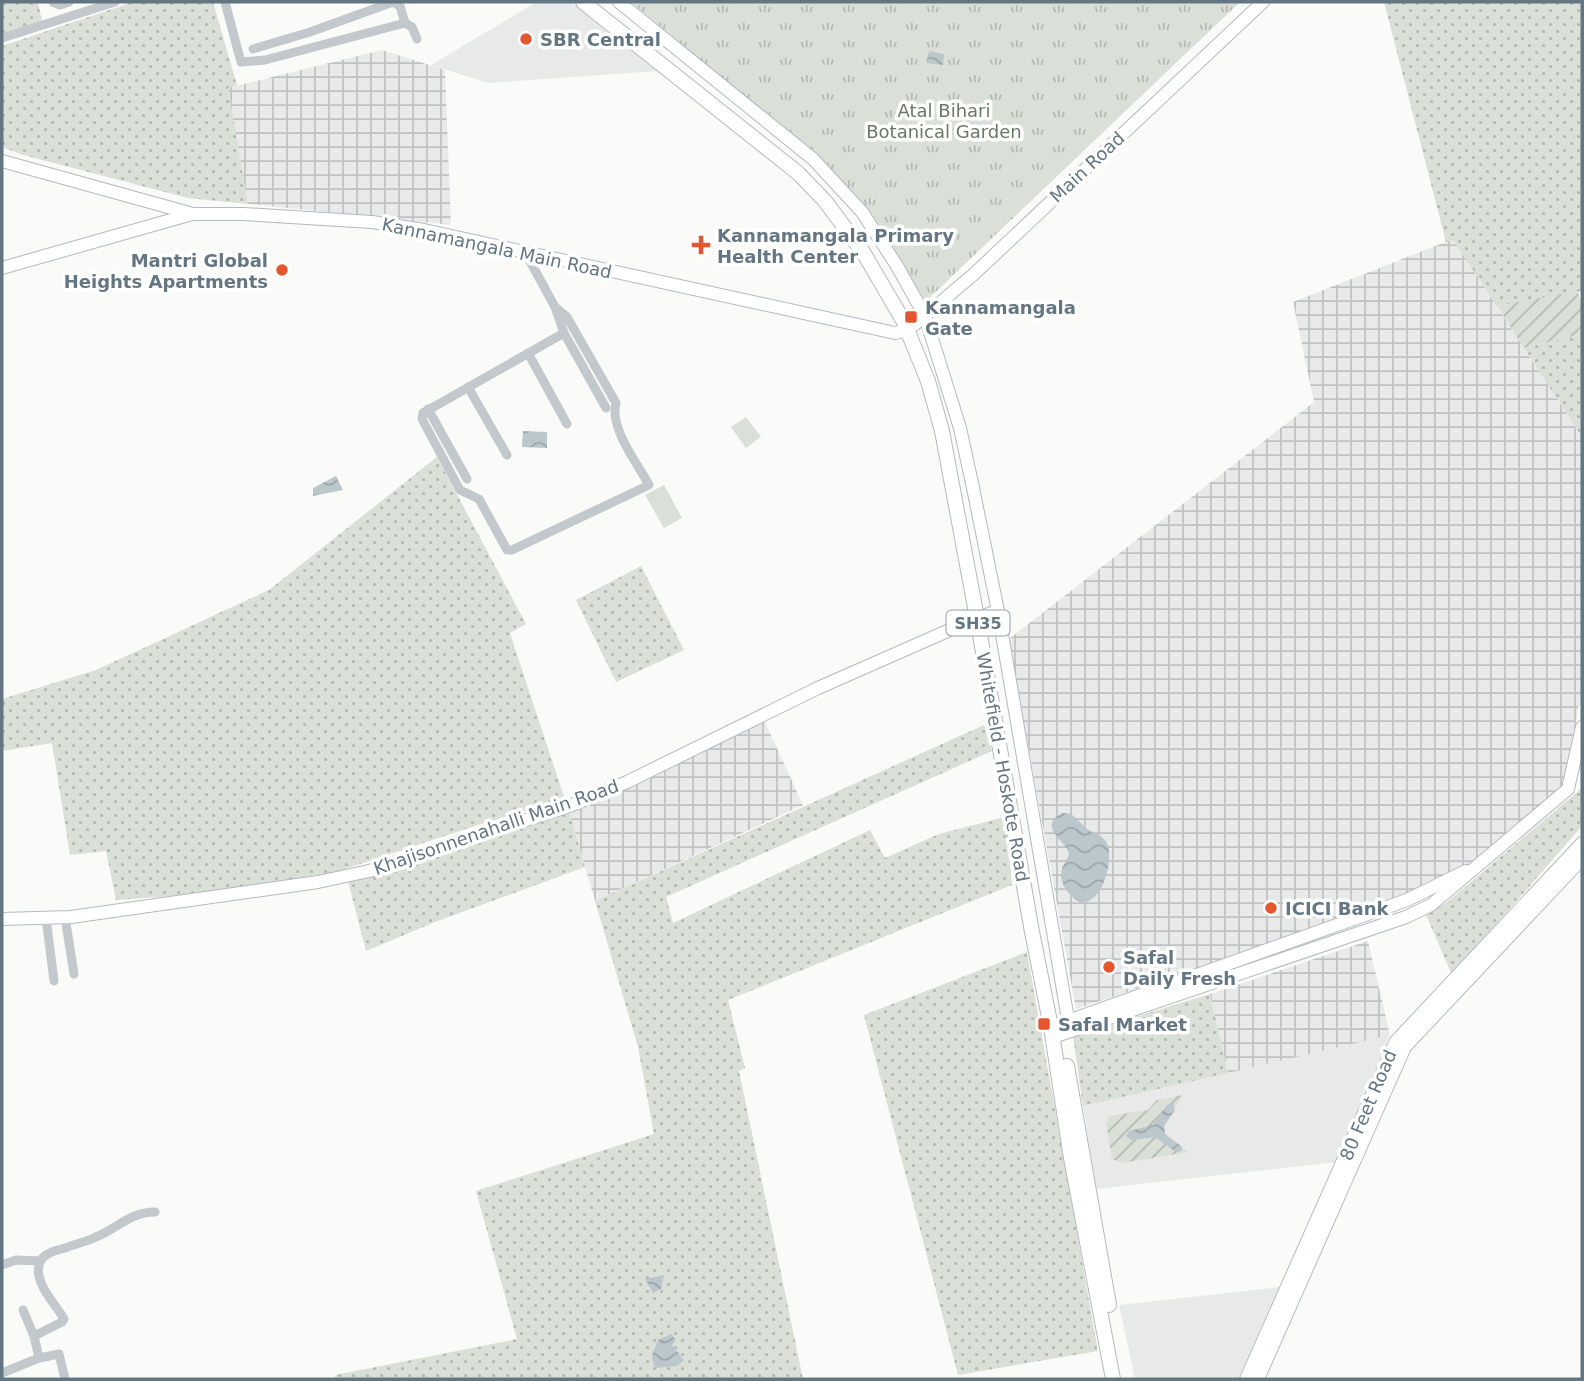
<svg xmlns="http://www.w3.org/2000/svg" width="1584" height="1381" viewBox="0 0 1584 1381" font-family="'DejaVu Sans',sans-serif">
<style>
.built{fill:#e8e9e9}
.industrial{fill:url(#industrial-grid)}
.grass{fill:url(#grass-dots)}
.park{fill:url(#park-tufts)}
.garden{fill:url(#garden-furrows)}
.pitch{fill:#dadfd7}
.water{fill:url(#water-waves)}
.lines{fill:none;stroke-linecap:round;stroke-linejoin:round}
.secondary-casing{stroke:#b3babf;stroke-width:14}
.primary-casing{stroke:#b5babe;stroke-width:16}
.street{stroke:#c3c8cc;stroke-width:9}
.secondary{stroke:#fff;stroke-width:12}
.primary{stroke:#fff;stroke-width:14}
.poi-dot{fill:#e4572e;stroke:#fff;stroke-width:2.5}
.labels{text-anchor:middle;dominant-baseline:central;stroke-width:7;stroke-linejoin:round;paint-order:stroke}
.shield{fill:#fff;stroke:#939fa8;stroke-width:2}
.shield-label{font-size:16px;font-weight:bold;fill:#657683}
.poi-label{font-size:18px;font-weight:bold;fill:#657683;stroke:#fff;text-anchor:start}
.park-label{font-size:18px;fill:#687a64;stroke:#fff}
.street-label{font-size:18px;fill:#657683;stroke:#fff}
</style>
<defs>
<pattern id="industrial-grid" width="8" height="8" patternUnits="userSpaceOnUse" patternTransform="scale(1.75)"><rect width="8" height="8" fill="#e8e9e9"/><path d="M0 4h8M4 0v8" fill="none" stroke="#c0c1c2"/></pattern>
<pattern id="grass-dots" width="8" height="8" patternUnits="userSpaceOnUse" patternTransform="scale(1.75)"><rect width="8" height="8" fill="#dadfd7"/><path d="M2 2h.1M6 6h.1" fill="none" stroke="#b4b9b4" stroke-width="1.8" stroke-linecap="round"/></pattern>
<pattern id="park-tufts" width="24" height="20" patternUnits="userSpaceOnUse" patternTransform="scale(1.75)"><rect width="24" height="20" fill="#dadfd7"/><path d="M3 7l-1-3M5 7V3M7 7l1-3M15 17l-1-3M17 17v-4M19 17l1-3" fill="none" stroke="#b4b9b4"/></pattern>
<pattern id="garden-furrows" width="10" height="10" patternUnits="userSpaceOnUse" patternTransform="scale(1.75)"><rect width="10" height="10" fill="#dadfd7"/><path d="M-1 1l2-2M0 10L10 0M9 11l2-2" fill="none" stroke="#b4b9b4"/></pattern>
<pattern id="water-waves" width="16" height="10" patternUnits="userSpaceOnUse" patternTransform="scale(1.75)"><rect width="16" height="10" fill="#bbc7cb"/><path d="M0 5q4-4 8 0t8 0" fill="none" stroke="#9ca6aa"/></pattern>
</defs>
<rect width="100%" height="100%" fill="#fafaf8"/>
<!-- built -->
<g class="built">
<path d="M537,2H571L658,71L488,83L431,65Z"/>
<path d="M1390,1035L1338,1162L1096,1189L1083,1106Z"/>
<path d="M1280,1287L1238,1379H1135L1119,1305Z"/>
</g>
<!-- industrial -->
<g class="industrial">
<path d="M382,50L445,70L451,225L248,204L227,88Z"/>
<path d="M1453,239L1582,437V703L1578,707L1569,772L1560,793L1472,866L1394,904L1076,1009L1009,639L1314,402L1293,302Z"/>
<path d="M764,720L803,805L595,901L569,811Z"/>
<path d="M1368,941L1390,1035L1228,1073L1210,994Z"/>
</g>
<!-- grass -->
<g class="grass">
<path d="M2,2H38L42,21L2,34Z"/>
<path d="M133,2H213L237,85L228,88L248,204L188,198L23,155L2,147V46Z"/>
<path d="M1384,2H1582V291L1497,306L1453,240L1446,242Z"/>
<path d="M1582,334V437L1524,348Z"/>
<path d="M437,457L526,624L510,633L565,800L481,824L336,872L200,894L116,900L106,851L70,855L52,743L2,751V699L96,670L269,590Z"/>
<path d="M641,566L684,650L616,682L576,600Z"/>
<path d="M984,725L992,751L666,897L673,923L870,830L885,858L939,834L1005,817L1012,885L728,1000L745,1068L739,1071L803,1379H336L335,1375L517,1339L476,1191L654,1134L638,1047L595,901Z"/>
<path d="M1582,788V826L1452,975L1426,915L1447,902Z"/>
<path d="M569,811L585,867L435,922L366,951L348,881Z"/>
<path d="M1027,952L1098,1351L958,1375L864,1015Z"/>
<path d="M1210,994L1228,1073L1083,1106L1073,1036Z"/>
</g>
<!-- park -->
<path class="park" d="M631,2H1240L924,303L818,157Z"/>
<!-- garden -->
<g class="garden">
<path d="M1578,291L1582,308V334L1524,348L1497,306Z"/>
<path d="M1183,1095L1164,1126L1165,1134L1188,1152L1122,1163L1112,1159L1106,1123L1110,1116L1148,1110L1157,1100Z"/>
</g>
<!-- pitch -->
<g class="pitch">
<path d="M746,417L761,437L746,448L731,427Z"/>
<path d="M664,485L682,518L664,528L645,495Z"/>
</g>
<!-- water -->
<g class="water">
<path d="M929,51L944,54L943,65L926,63Z"/>
<path d="M523,431L547,432V448L522,447Z"/>
<path d="M336,476L343,490L313,496V488Z"/>
<path d="M1062,813C1074,812 1076,819 1085,827C1091,833 1103,835 1107,843C1113,856 1106,887 1095,896C1091,901 1086,902 1080,902C1069,896 1058,883 1062,869C1064,862 1068,860 1069,853C1063,838 1038,827 1062,813Z"/>
<path d="M1173,1103L1175,1110L1164,1126L1165,1134L1181,1146L1182,1151L1176,1152L1155,1137L1131,1140L1126,1136L1129,1131L1153,1125L1167,1105Z"/>
<path d="M664,1275L661,1289L653,1293L645,1279Z"/>
<path d="M671,1334L676,1340L672,1345L684,1360L677,1366L654,1368L652,1355L658,1340Z"/>
</g>
<g class="lines">
<!-- secondary casing -->
<g class="secondary-casing">
<g id="secondary">
<path d="M619,2L813,159L862,212L897,266L925,316L960,428L972,483L998,611L1070,1031"/>
<path d="M2,161L193,214H244L372,222L424,230L895,333L905,331L914,325L974,274L1263,2"/>
<path d="M2,268L192,214"/>
<path d="M2,919L71,917L318,882L369,871L572,805L627,782L818,688L977,618L998,611"/>
<path d="M1051,1027L1407,900L1466,871"/>
<path d="M1053,1037L1406,917L1431,905L1568,789L1582,727"/>
<path d="M1246,1379L1396,1041L1582,843"/>
<path d="M1258,1379L1405,1047L1582,859"/>
</g>
</g>
<!-- primary casing -->
<g class="primary-casing">
<g id="primary">
<path d="M583,2L798,173L825,201L863,252L904,322L928,381L942,431L977,618L1032,932L1051,1027L1071,1158L1113,1379"/>
<path d="M1067,1066L1109,1305"/>
</g>
</g>
<!-- street -->
<g class="street">
<path d="M53,2L60,5L69,2"/>
<path d="M225,2L241,62L265,60L405,23L412,27L417,39"/>
<path d="M2,38L115,2"/>
<path d="M253,49L310,32L393,2L400,6L405,23"/>
<path d="M525,252L555,307L564,333L606,408"/>
<path d="M555,307L567,317L616,403C609,427 637,463 649,485L512,550H507L479,499L460,490L422,419L423,413L564,333"/>
<path d="M528,353L567,424"/>
<path d="M468,387L507,455"/>
<path d="M428,409L467,479"/>
<path d="M65,917L74,974"/>
<path d="M46,918L54,981"/>
<path d="M2,1265L16,1260L40,1261"/>
<path d="M23,1310L34,1336"/>
<path d="M39,1358L34,1336L62,1322L64,1319C56,1304 30,1280 41,1260C45,1253 57,1250 65,1248C75,1244 86,1242 96,1237C118,1228 130,1212 155,1212"/>
<path d="M2,1373L39,1358L59,1354L65,1379"/>
</g>
<!-- secondary -->
<use href="#secondary" class="secondary"/>
<!-- primary -->
<use href="#primary" class="primary"/>
</g>
<!-- markers -->
<g class="poi-dot">
<circle cx="526" cy="39" r="7"/>
<path d="M697.5 234.5h7v7h7v7h-7v7h-7v-7h-7v-7h7z"/>
<circle cx="282" cy="270" r="7"/>
<rect x="904" y="310" width="14" height="14" rx="3.5"/>
<circle cx="1271" cy="908" r="7"/>
<circle cx="1109" cy="967" r="7"/>
<rect x="1037" y="1017" width="14" height="14" rx="3.5"/>
</g>
<g class="labels">
<!-- shield labels -->
<rect class="shield" x="946.5" y="610.5" width="63" height="25" rx="5"/>
<g class="shield-label">
<text x="978" y="623">SH35</text>
</g>
<!-- poi labels -->
<g class="poi-label">
<text x="540" y="39">SBR Central</text>
<text x="717" y="235">Kannamangala Primary<tspan x="717" dy="21">Health Center</tspan></text>
<text x="268" y="260" text-anchor="end">Mantri Global<tspan x="268" dy="21">Heights Apartments</tspan></text>
<text x="925" y="307">Kannamangala<tspan x="925" dy="21">Gate</tspan></text>
<text x="1285" y="908">ICICI Bank</text>
<text x="1123" y="957">Safal<tspan x="1123" dy="21">Daily Fresh</tspan></text>
<text x="1058" y="1024">Safal Market</text>
</g>
<!-- park labels -->
<g class="park-label">
<text x="944" y="110">Atal Bihari<tspan x="944" dy="21">Botanical Garden</tspan></text>
</g>
<!-- street labels -->
<g class="street-label">
<text transform="translate(1087 167) rotate(-43)">Main Road</text>
<text transform="translate(497 248) rotate(12)">Kannamangala Main Road</text>
<text transform="translate(1003 767) rotate(80)">Whitefield - Hoskote Road</text>
<text transform="translate(496 827) rotate(-19)">Khajisonnenahalli Main Road</text>
<text transform="translate(1368 1105) rotate(-67)">80 Feet Road</text>
</g>
</g>
<!-- border -->
<rect width="1584" height="1381" fill="none" stroke="#657683" stroke-width="7"/>
</svg>
